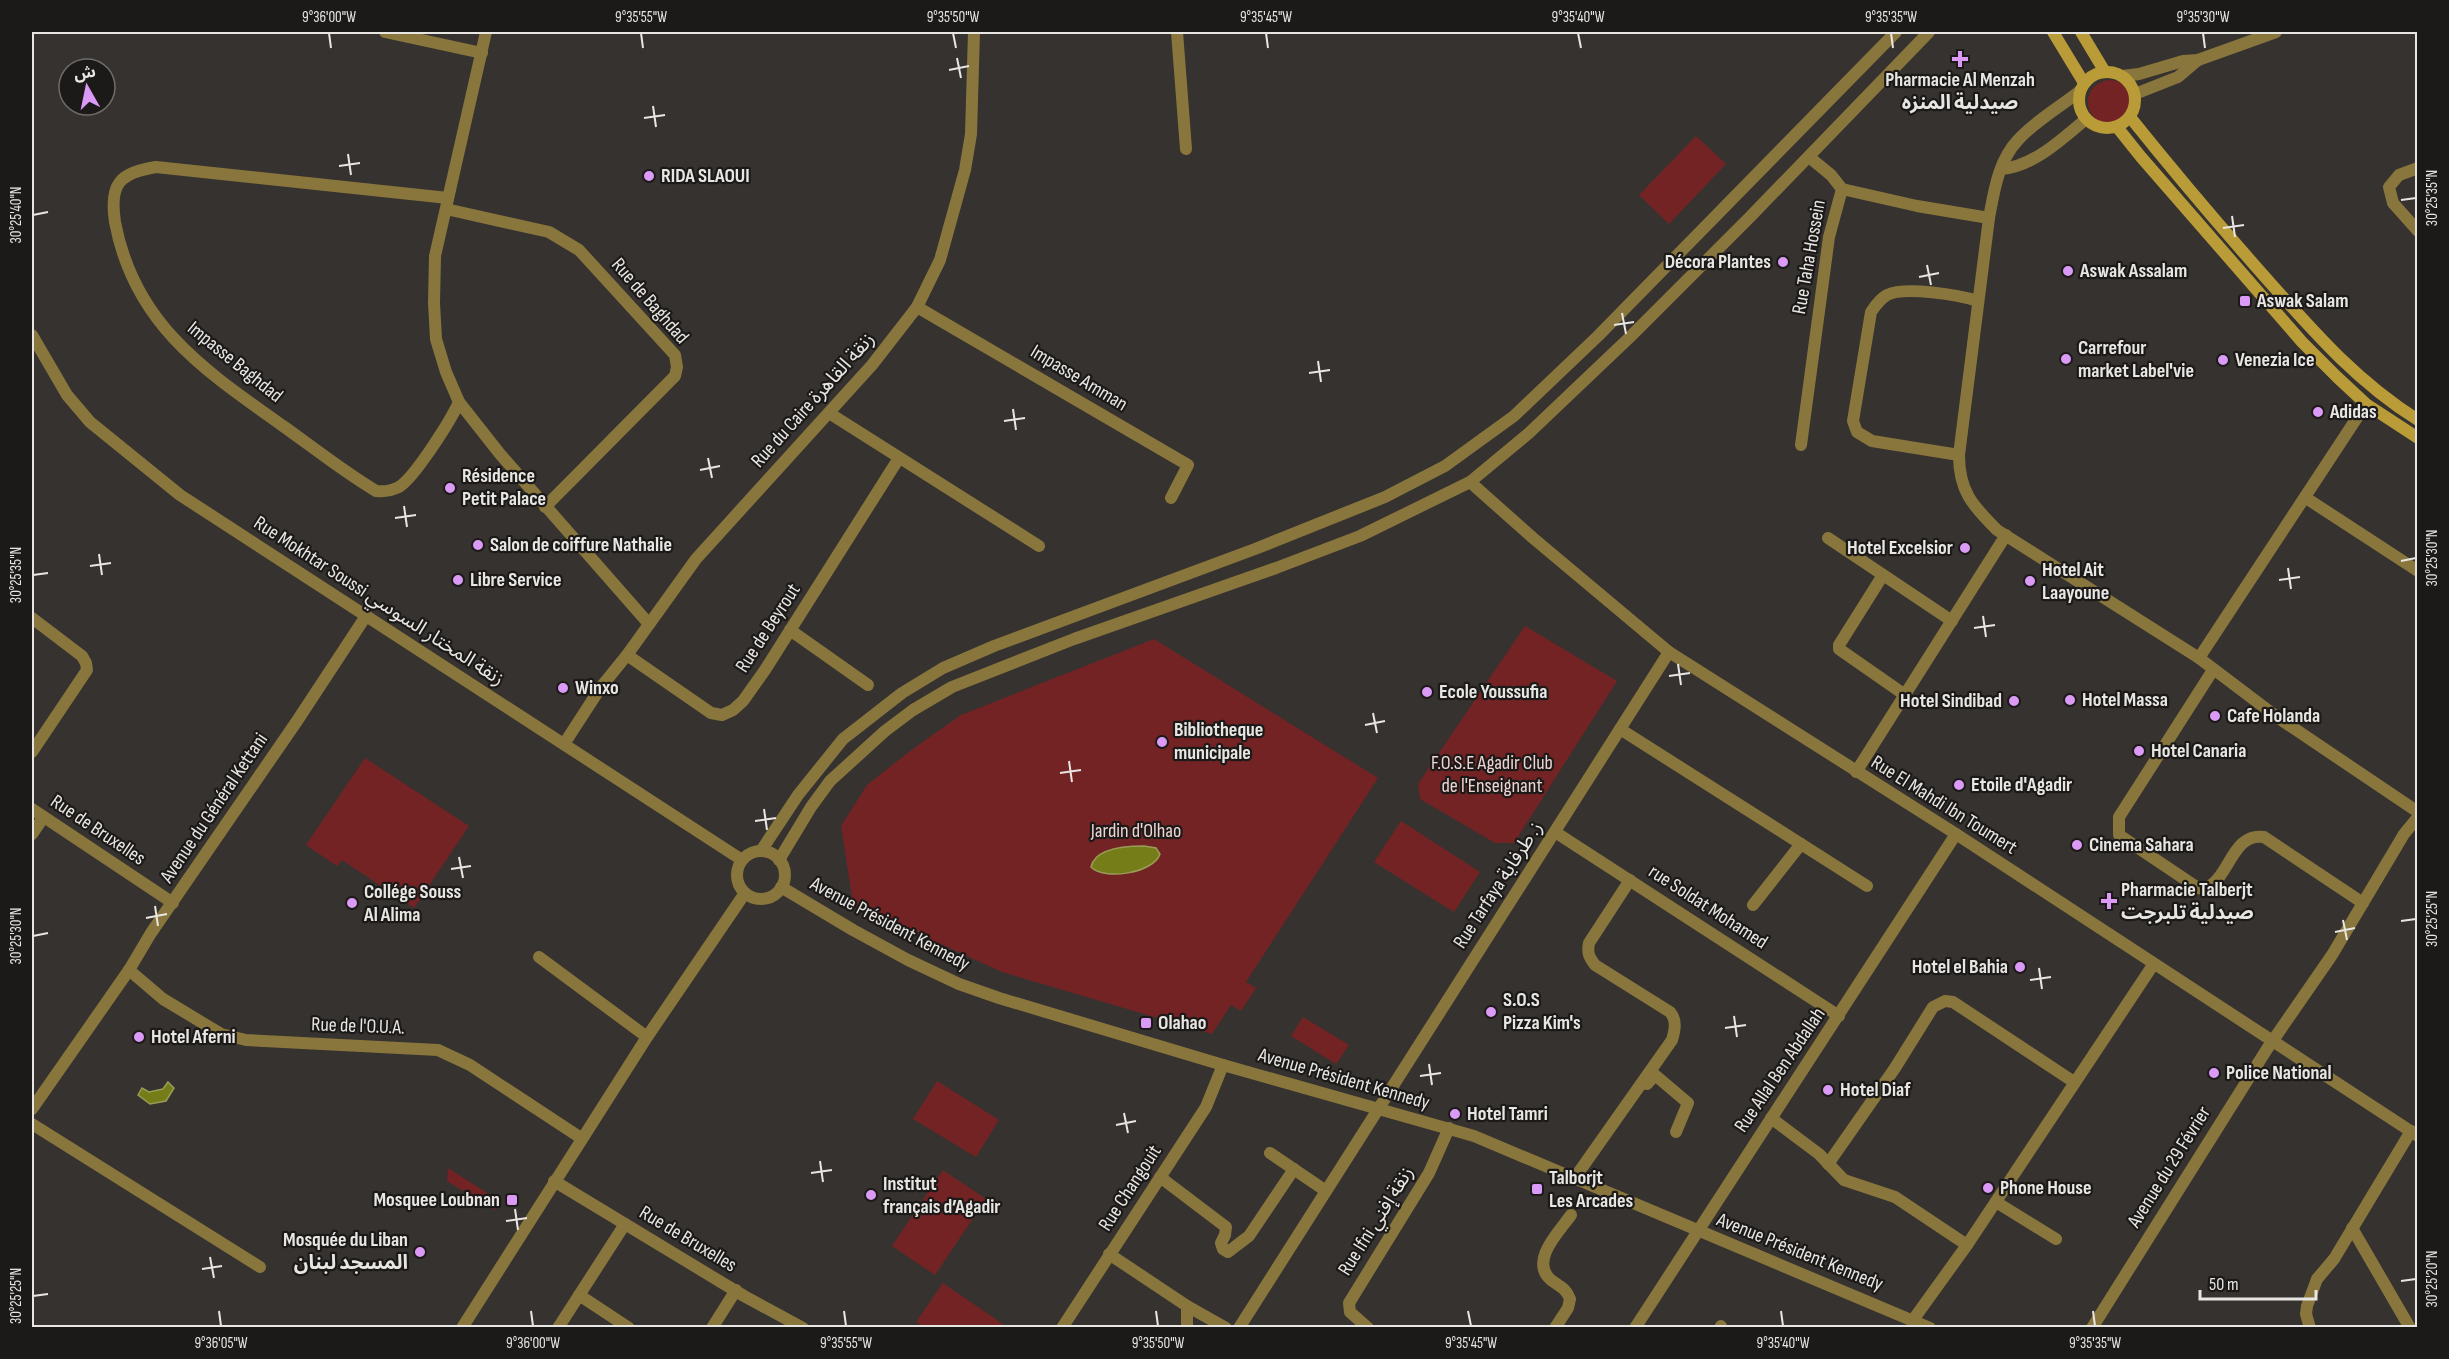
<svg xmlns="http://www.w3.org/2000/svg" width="2449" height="1359" viewBox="0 0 2449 1359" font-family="'Sofia Sans Condensed','Noto Sans Arabic',sans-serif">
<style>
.green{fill:#742324}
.water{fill:#757d19;stroke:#989c56;stroke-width:1.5}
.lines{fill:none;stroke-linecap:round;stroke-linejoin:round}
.minor{stroke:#89763d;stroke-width:12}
.tertiary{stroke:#89763d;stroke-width:12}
.secondary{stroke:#b99b37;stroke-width:12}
.ticks{fill:none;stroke:#e8e6e3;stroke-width:2}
.poi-dot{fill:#da9af6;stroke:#1c1a19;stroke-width:2}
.labels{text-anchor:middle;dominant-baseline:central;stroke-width:4.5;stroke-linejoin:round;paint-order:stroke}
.poi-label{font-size:20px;font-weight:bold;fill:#e8e6e3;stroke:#1c1a19;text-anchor:start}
.street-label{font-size:20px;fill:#e8e6e3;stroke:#1c1a19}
.park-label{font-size:20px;fill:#efd5d2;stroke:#1c1a19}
.neatline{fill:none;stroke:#e8e6e3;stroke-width:2}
.ticks-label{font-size:15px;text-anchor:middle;fill:#e8e6e3}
</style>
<rect width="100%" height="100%" fill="#36322f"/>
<!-- green -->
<g class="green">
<circle cx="2110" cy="102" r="22"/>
<path d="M1696,136L1726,164L1669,224L1639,195Z"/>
<path d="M1525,626L1617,681L1514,843H1495L1420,799L1418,784Z"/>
<path d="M1154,639L1378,778L1246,982L1256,988L1241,1011L1231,1005L1212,1034L1002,972L853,904L841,826L867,785L910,751L961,715Z"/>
<path d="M365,758L469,826L414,908L342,860L337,866L306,845Z"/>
<path d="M1401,821L1480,872L1454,912L1374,862Z"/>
<path d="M1303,1017L1349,1045L1336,1064L1291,1036Z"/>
<path d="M937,1081L999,1120L976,1157L913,1119Z"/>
<path d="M448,1168L492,1196L491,1202L496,1211L447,1181Z"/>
<path d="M943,1170L986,1199L935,1275L892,1246Z"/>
<path d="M943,1283L1007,1327H924L916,1322Z"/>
</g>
<!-- water -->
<g class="water">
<path d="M1144,846L1156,848L1160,854C1154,873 1104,881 1091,867C1095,848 1127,846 1144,846Z"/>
<path d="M168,1082L174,1088L166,1101L150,1104L138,1095L142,1088L149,1092L163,1089Z"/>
</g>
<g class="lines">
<!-- minor -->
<g class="minor">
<path d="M385,32L482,53"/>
<path d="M486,32L435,256L434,303L436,339L446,372L459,402L500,454L649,624"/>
<path d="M1177,32L1186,149"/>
<path d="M2122,76L2139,74L2183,61L2198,60L2276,32"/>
<path d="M2080,91C2060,107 2035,121 2018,140C1998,161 1994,192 1989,218L1959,455C1959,491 1972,505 1997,530L2199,658L2277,717L2418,812"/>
<path d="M2135,94L2178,77L2198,60"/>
<path d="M1809,157L1831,175L1842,189"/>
<path d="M2418,168L2399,175L2389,187L2393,203L2418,231"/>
<path d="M2001,169C2033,167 2062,139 2086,119"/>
<path d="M448,198L156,167C120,173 109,183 115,222C134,324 204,370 283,426C314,448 344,472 376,491C385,492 391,491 399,487C415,477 451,420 459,402"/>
<path d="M446,209L549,232L579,250L675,355L677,367L675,376L545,507"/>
<path d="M917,307L1188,465L1171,498"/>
<path d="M829,413L1039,546"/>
<path d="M1801,445L1829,237L1842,189L1917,206L1989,218"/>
<path d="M1959,455L1872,441L1857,432L1853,421L1871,312C1875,306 1880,299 1887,295C1905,286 1959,295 1978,301"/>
<path d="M1470,482L1533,538L1669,652L1956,834L2418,1136"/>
<path d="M2306,498L2418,571"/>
<path d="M1828,538L1952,621"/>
<path d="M1883,575L1839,645V649L1905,695"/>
<path d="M32,618L82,656L86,663L87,670L32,752"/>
<path d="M790,630L868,685"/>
<path d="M627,655L711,713L722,715L733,710L743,701L765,670L899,458"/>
<path d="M2199,658L2366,404"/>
<path d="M2213,670L2119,817V835L2198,888L2204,889C2230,880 2231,832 2264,837L2363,903"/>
<path d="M1620,729L1867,886"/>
<path d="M564,744L601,687L627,655L696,559L872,365L917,307L940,260L965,170L971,134L974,32"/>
<path d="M1856,772L2006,535"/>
<path d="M32,809L173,903"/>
<path d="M1555,832L1839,1016"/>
<path d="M32,834L43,818"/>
<path d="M1753,905L1801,844"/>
<path d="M539,957L647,1037"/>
<path d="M129,970L163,999L221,1034L246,1040L438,1050L470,1065L581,1138"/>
<path d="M1647,1084L1655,1075L1688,1103L1676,1132"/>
<path d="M1771,1118L1819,1154L1844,1180L1895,1197L1967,1245"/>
<path d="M32,1124L260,1267"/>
<path d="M1270,1153L1326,1191"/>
<path d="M1828,1164L1895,1068L1933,1007L1945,1001L1953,1002L2074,1082"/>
<path d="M1160,1177L1226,1227L1225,1235L1221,1243L1223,1249L1228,1252L1249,1236L1294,1169"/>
<path d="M1574,1179L1672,1040C1675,1030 1677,1020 1670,1012L1595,965C1589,957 1587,953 1589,943L1630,880"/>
<path d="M554,1181L744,1296L803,1328"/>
<path d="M1996,1202L2056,1239"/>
<path d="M2352,1228L2410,1328"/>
<path d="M1109,1254L1187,1306L1226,1328"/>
<path d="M579,1295L629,1328"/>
<path d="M1187,1306V1328"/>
<path d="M1913,1320L1967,1245L2153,965"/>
<path d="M558,1328L625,1224"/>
<path d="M712,1328L736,1290"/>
<path d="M1062,1328L1206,1107L1223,1065"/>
<path d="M1239,1328L1669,652"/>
<path d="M1368,1328L1350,1312L1349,1303L1429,1173L1449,1128"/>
<path d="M1555,1328L1568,1308L1570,1299C1566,1288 1559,1286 1551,1280C1529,1261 1559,1232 1571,1215"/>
<path d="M1635,1328L1956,834"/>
<path d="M1720,1328L1721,1326"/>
<path d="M2310,1328L2306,1314L2307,1306L2317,1279L2334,1259L2411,1131"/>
</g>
<!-- tertiary -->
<g class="tertiary">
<path d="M32,335L67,395L90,422L180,495L742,860"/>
<path d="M761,851L798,795L843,739L902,693L943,668L994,646L1255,549L1385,497L1445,466L1514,416L1598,336L1896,32"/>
<circle cx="761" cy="875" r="24"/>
<path d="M779,860L811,807L830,781L885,731L913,710L952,687L1074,639L1276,568L1360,536L1470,482L1529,433L1630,337L1750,217L1929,32"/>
<path d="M781,887L853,930L908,960L959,984L999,998L1223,1065L1474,1136L1930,1328"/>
<path d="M32,1109L129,970L151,933L297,721L366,616"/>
<path d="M462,1328L647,1037L745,893"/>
<path d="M2092,1328L2267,1049L2332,955L2404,834L2418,817"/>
</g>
<!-- secondary -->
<g class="secondary">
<path d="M2053,32L2084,83"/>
<path d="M2081,32L2105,72"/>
<circle cx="2107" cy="100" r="28"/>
<path d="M2130,117C2174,172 2219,225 2265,277C2313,331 2356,381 2418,420"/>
<path d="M2117,127L2141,157L2302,342L2337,377L2366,404L2418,438"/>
</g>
</g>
<!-- ticks -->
<path class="ticks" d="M329,33L331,48M641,33L643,48M953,33L956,48M1266,33L1268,48M1578,33L1581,48M1891,33L1893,48M2203,33L2205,48M957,58L961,78M949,70L969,66M653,106L656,127M644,118L665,115M348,154L351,175M339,166L360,163M2401,200L2416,198M33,215L48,212M2232,216L2235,237M2223,228L2244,225M1927,265L1931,285M1919,277L1939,273M1622,313L1626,334M1614,325L1634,322M1318,361L1321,382M1309,373L1330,370M1013,409L1016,430M1004,421L1025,418M708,458L712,478M700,470L720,466M404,506L407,527M395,518L416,515M99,554L102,575M2401,561L2416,558M90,566L111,563M2288,568L2291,589M33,575L48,573M2279,580L2300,577M1983,616L1986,637M1974,628L1995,625M1678,664L1681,685M1669,676L1690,673M1373,713L1377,733M1365,725L1385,721M1069,761L1072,782M1060,773L1081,770M764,809L767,830M755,821L776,818M459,857L463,878M451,869L471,866M155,906L158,926M146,918L167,914M2343,920L2347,940M2401,921L2416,919M2335,932L2355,928M33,936L48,933M2039,968L2042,989M2030,980L2051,977M1734,1016L1737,1037M1725,1028L1746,1025M1429,1064L1432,1085M1420,1076L1441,1073M1124,1113L1128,1133M1116,1125L1136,1121M820,1161L823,1182M811,1173L832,1170M515,1209L518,1230M506,1221L527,1218M210,1257L214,1278M202,1269L222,1266M2401,1281L2416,1279M33,1296L48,1294M219,1311L221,1326M531,1311L533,1326M844,1311L846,1326M1156,1311L1158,1326M1468,1311L1471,1326M1781,1311L1783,1326M2093,1311L2095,1326"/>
<!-- markers -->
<g class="poi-dot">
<path d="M1957 50h6v6h6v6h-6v6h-6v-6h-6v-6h6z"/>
<circle cx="649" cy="176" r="6"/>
<circle cx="1783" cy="262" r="6"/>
<circle cx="2068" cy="271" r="6"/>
<rect x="2239" y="295" width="12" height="12" rx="3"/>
<circle cx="2066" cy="359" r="6"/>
<circle cx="2223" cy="360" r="6"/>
<circle cx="2318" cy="412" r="6"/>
<circle cx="450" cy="488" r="6"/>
<circle cx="478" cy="545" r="6"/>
<circle cx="1965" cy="548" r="6"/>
<circle cx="458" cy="580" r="6"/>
<circle cx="2030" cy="581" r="6"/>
<circle cx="563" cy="688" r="6"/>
<circle cx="1427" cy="692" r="6"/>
<circle cx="2070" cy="700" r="6"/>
<circle cx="2014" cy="701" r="6"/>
<circle cx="2215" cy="716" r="6"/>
<circle cx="1162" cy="742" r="6"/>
<circle cx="2139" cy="751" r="6"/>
<circle cx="1959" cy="785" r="6"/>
<circle cx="2077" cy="845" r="6"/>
<path d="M2106 892h6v6h6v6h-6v6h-6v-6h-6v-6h6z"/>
<circle cx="352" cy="903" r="6"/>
<circle cx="2020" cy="967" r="6"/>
<circle cx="1491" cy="1012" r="6"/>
<rect x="1140" y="1017" width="12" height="12" rx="3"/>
<circle cx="139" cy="1037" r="6"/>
<circle cx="2214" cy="1073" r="6"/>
<circle cx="1828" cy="1090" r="6"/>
<circle cx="1455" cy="1114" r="6"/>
<circle cx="1988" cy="1188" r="6"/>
<rect x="1531" y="1183" width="12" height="12" rx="3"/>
<circle cx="871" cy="1195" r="6"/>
<rect x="506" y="1194" width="12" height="12" rx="3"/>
<circle cx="420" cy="1252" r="6"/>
</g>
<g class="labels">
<!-- poi labels -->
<g class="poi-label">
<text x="1960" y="80" text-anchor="middle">Pharmacie Al Menzah<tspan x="1960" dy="23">صيدلية المنزه</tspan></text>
<text x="661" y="176">RIDA SLAOUI</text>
<text x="1771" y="262" text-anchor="end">Décora Plantes</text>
<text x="2080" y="271">Aswak Assalam</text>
<text x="2257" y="301">Aswak Salam</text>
<text x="2078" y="348">Carrefour<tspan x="2078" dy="23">market Label'vie</tspan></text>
<text x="2235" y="360">Venezia Ice</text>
<text x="2330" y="412">Adidas</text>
<text x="462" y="476">Résidence<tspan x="462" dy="23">Petit Palace</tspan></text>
<text x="490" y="545">Salon de coiffure Nathalie</text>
<text x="1953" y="548" text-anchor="end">Hotel Excelsior</text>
<text x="2042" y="570">Hotel Ait<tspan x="2042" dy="23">Laayoune</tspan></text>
<text x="470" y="580">Libre Service</text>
<text x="575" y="688">Winxo</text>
<text x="1439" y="692">Ecole Youssufia</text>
<text x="2082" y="700">Hotel Massa</text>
<text x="2002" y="701" text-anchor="end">Hotel Sindibad</text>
<text x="2227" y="716">Cafe Holanda</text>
<text x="1174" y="730">Bibliotheque<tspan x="1174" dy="23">municipale</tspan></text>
<text x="2151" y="751">Hotel Canaria</text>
<text x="1971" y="785">Etoile d'Agadir</text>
<text x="2089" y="845">Cinema Sahara</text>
<text x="2121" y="890">Pharmacie Talberjt<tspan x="2121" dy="23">صيدلية تلبرجت</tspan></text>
<text x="364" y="892">Collége Souss<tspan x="364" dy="23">Al Alima</tspan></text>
<text x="2008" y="967" text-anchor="end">Hotel el Bahia</text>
<text x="1503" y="1000">S.O.S<tspan x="1503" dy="23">Pizza Kim's</tspan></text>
<text x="1158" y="1023">Olahao</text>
<text x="151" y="1037">Hotel Aferni</text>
<text x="2226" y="1073">Police National</text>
<text x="1840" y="1090">Hotel Diaf</text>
<text x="1467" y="1114">Hotel Tamri</text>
<text x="1549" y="1178">Talborjt<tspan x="1549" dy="23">Les Arcades</tspan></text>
<text x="883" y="1184">Institut<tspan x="883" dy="23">français d’Agadir</tspan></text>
<text x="2000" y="1188">Phone House</text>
<text x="500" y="1200" text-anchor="end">Mosquee Loubnan</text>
<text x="408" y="1240" text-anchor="end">Mosquée du Liban<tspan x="408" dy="23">المسجد لبنان</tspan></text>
</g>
<!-- street labels -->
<g class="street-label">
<text transform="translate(1809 257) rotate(-80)">Rue Taha Hossein</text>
<text transform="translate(650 301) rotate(49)">Rue de Baghdad</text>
<text transform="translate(235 362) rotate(39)">Impasse Baghdad</text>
<text transform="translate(1079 378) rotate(31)">Impasse Amman</text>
<text transform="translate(813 400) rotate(-48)">Rue du Caire زنقة القاهرة</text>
<text transform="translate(379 601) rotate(33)">Rue Mokhtar Soussi زنقة المختار السوسي</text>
<text transform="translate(768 628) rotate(-57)">Rue de Beyrout</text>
<text transform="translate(1944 805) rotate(32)">Rue El Mahdi Ibn Toumert</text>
<text transform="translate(214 808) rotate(-56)">Avenue du Général Kettani</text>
<text transform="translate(98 830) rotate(34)">Rue de Bruxelles</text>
<text transform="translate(1498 885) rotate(-57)">Rue Tarfaya ز. طرفاية</text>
<text transform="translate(1708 907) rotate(33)">rue Soldat Mohamed</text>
<text transform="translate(890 924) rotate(28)">Avenue Président Kennedy</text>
<text transform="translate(358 1026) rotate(2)">Rue de l'O.U.A.</text>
<text transform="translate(1780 1070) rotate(-56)">Rue Allal Ben Abdallah</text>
<text transform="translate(1344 1079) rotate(16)">Avenue Président Kennedy</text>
<text transform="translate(2169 1167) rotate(-58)">Avenue du 29 Février</text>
<text transform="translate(1130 1188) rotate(-57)">Rue Changouit</text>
<text transform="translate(1376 1221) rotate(-58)">Rue Ifni زنقة إفني</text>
<text transform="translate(688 1239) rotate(31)">Rue de Bruxelles</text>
<text transform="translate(1800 1252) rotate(22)">Avenue Président Kennedy</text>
</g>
<!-- park labels -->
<g class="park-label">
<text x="1492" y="763">F.O.S.E Agadir Club<tspan x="1492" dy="23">de l'Enseignant</tspan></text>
<text x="1136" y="831">Jardin d'Olhao</text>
</g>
</g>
<!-- border -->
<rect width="2449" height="1359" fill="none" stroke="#1c1a19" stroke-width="66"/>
<!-- north arrow -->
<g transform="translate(87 87) rotate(351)"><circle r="28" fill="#1c1a19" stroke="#6e6c6a" stroke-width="1.5"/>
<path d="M0-4.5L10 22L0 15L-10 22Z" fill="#da9af6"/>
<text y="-9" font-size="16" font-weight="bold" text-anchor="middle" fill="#e8e6e3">ش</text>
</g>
<!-- scale -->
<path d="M2200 1290v9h116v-9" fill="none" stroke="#e8e6e3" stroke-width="3"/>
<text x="2209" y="1290" font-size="18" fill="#e8e6e3" stroke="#1c1a19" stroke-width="4.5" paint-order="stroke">50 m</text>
<rect x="33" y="33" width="2383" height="1293" class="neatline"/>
<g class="ticks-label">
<text x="329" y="22">9°36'00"W</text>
<text x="641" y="22">9°35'55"W</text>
<text x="953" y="22">9°35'50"W</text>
<text x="1266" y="22">9°35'45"W</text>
<text x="1578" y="22">9°35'40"W</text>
<text x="1891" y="22">9°35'35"W</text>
<text x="2203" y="22">9°35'30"W</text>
<text transform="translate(2432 198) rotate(-90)" y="5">30°25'35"N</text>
<text transform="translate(16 215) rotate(-90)" y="5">30°25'40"N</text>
<text transform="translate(2432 558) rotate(-90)" y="5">30°25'30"N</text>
<text transform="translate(16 575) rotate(-90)" y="5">30°25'35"N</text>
<text transform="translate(2432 919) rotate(-90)" y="5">30°25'25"N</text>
<text transform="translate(16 936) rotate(-90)" y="5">30°25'30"N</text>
<text transform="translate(2432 1279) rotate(-90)" y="5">30°25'20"N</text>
<text transform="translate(16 1296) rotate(-90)" y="5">30°25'25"N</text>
<text x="221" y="1348">9°36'05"W</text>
<text x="533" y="1348">9°36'00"W</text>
<text x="846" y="1348">9°35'55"W</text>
<text x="1158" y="1348">9°35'50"W</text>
<text x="1471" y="1348">9°35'45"W</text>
<text x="1783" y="1348">9°35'40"W</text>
<text x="2095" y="1348">9°35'35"W</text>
</g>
</svg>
